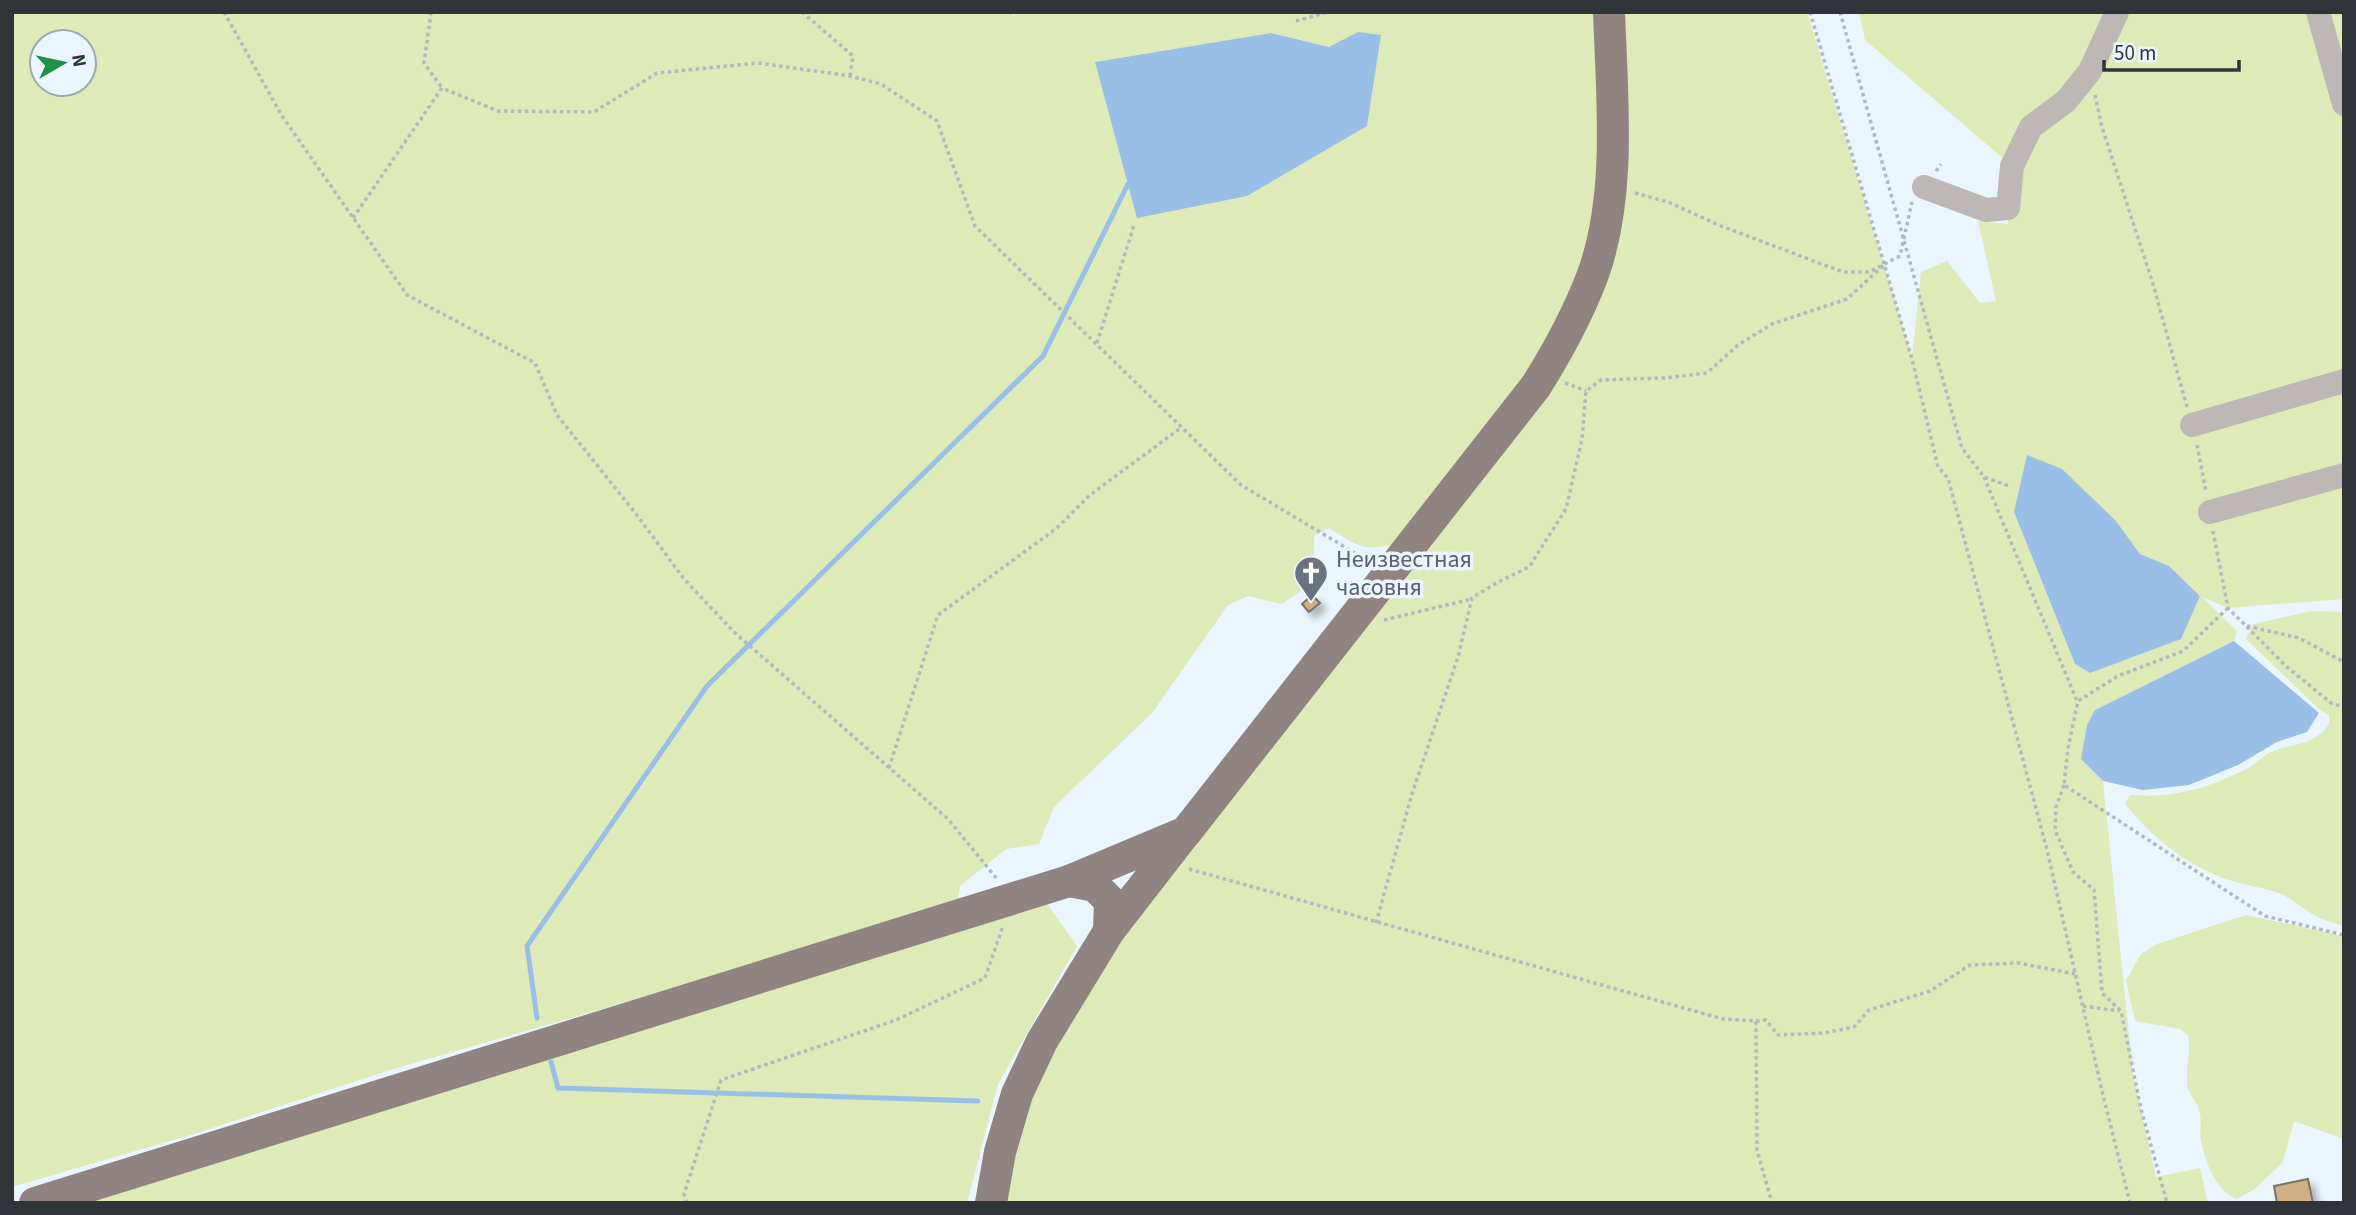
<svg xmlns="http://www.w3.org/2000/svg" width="2356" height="1215" viewBox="0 0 2356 1215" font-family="'Source Sans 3',sans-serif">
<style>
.green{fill:#deeab7;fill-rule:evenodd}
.water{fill:#9abfe6}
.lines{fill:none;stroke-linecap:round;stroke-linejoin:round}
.stream{stroke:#9abfe6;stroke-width:5}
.building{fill:#cfb085;stroke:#797269;stroke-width:2;filter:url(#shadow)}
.path{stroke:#b0b9bf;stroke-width:3.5;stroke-dasharray:3.5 3.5;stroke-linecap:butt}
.minor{stroke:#bdb7b5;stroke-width:24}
.major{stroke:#8f8481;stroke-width:32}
.labels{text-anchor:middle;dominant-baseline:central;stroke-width:7;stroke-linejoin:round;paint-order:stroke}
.worship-label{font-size:24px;fill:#5b616d;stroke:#eaf5fd;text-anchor:start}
</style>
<defs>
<filter id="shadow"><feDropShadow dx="6" dy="6" stdDeviation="3.5" flood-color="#0004"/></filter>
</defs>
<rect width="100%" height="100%" fill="#eaf5fd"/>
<!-- green -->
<g class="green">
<path d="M12,12H1010L1013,16L1019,12H1601L1604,115L1594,235L1558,333L1406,541C1366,552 1364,550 1329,528L1314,536V582L1282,604L1248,596L1228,605L1152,713L1054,807L1039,844L1006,849L960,886L957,907L390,1070L197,1133L12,1187ZM1271,33L1329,47L1095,62ZM42,42H84V84H42Z"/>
<path d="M1617,12H1807L1912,357L1921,272L1947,261L1980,303L1996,301L1978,221L2008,224V208L2012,166L1865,40L1859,12H2344V599L2228,608L2202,597L2237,631L2234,641L2095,710L2081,759L2103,781L2133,1075L2156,1177L2200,1168L2208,1203H999L1026,1095L1106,954L1600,277ZM2014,512L2116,521L2140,554L2169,566L2200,596L2195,603L2075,664Z"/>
<path d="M2344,607V926C2335,923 2326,921 2318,917C2305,911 2294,900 2281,894C2264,887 2246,886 2229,880C2187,866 2153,838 2125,804L2130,795C2173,799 2212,787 2250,767C2256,763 2261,758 2267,754C2289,742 2311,749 2329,724V715L2320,710L2246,639L2253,624L2312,611L2342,612Z"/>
<path d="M1043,898L1077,946L998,1084L967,1203H62Z"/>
<path d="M2246,915L2344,936V1139L2294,1121L2283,1162L2255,1189L2237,1199C2216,1191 2205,1162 2201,1141C2199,1132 2202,1123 2200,1114C2199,1103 2188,1095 2187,1084C2186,1068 2191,1051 2188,1035L2180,1029L2135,1021L2126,980L2141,954L2157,944Z"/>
</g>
<!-- water -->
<g class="water">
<path d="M1358,32L1381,35L1367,126L1247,196L1137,218L1095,62L1271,33L1329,47Z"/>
<path d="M2027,455L2062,469L2116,521L2140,554L2169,566L2200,596L2181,639L2090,673L2075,664L2014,512Z"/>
<path d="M2234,641L2319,713L2307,732L2277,742L2238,765L2189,785L2143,790L2103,781L2081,759L2087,725L2095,710Z"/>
</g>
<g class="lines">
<!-- stream -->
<g class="stream">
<path d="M537,1018L527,946L707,686L1043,356L1128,184"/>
<path d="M551,1062L558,1088L978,1101"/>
</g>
</g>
<!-- building -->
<g class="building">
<path d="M1312,595L1320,603L1309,612L1302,604Z"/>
<path d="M2308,1179L2313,1203H2277L2274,1186Z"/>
</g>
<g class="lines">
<!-- path -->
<g class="path">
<path d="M224,12L282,116L407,295L535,363L557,415L636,514L684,579L735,633L948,819L997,879"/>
<path d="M431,12L424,63L442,88"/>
<path d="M802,12L853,56L850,76"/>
<path d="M1810,12L1912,359L1938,467L1948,478L2047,850L2103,1095L2130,1203"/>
<path d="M1840,12L1962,448L1984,477L2009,486"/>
<path d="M1296,21L1328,12"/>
<path d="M2095,95L2102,127L2153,284L2187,407"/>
<path d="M1936,171L1941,164"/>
<path d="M1635,193L1668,202L1721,226L1843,272H1869L1900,256L1912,202"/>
<path d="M353,218L442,88L498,111L594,112L657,73L758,63L850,76L881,84L937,121L975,226L1241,485L1370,562"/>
<path d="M1097,343L1134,225"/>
<path d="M1565,383L1586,391"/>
<path d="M2197,445L2206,492"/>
<path d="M1984,477L2077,701"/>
<path d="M2213,531L2228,608L2287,667L2331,703L2344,707"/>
<path d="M2228,608L2183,651L2118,676L2078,701L2068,748L2064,785L2265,916L2344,935"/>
<path d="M1384,620L1472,599"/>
<path d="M2247,626L2299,638L2344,662"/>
<path d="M889,768L938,615L1057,528L1090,495L1182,427"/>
<path d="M2064,785L2056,807L2055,830L2073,872L2094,890L2102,993L2121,1011L2141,1109L2167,1203"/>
<path d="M1189,869L1723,1019L1756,1021L1757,1150L1772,1203"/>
<path d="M1376,923L1412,794L1458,657L1472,598L1498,582L1529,567L1566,509L1582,439L1586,391L1601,380L1665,378L1707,373L1738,345L1772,324L1847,299L1884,265"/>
<path d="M2083,1006L2119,1011"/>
<path d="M1756,1021L1766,1020L1778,1035L1824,1033L1854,1027L1869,1010L1930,991L1970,965L2018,963L2075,974"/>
<path d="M687,1203L684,1194L721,1080L896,1020L985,978L1003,926"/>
</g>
<!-- minor -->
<g class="minor">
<path d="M2318,12L2344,104"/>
<path d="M1924,187L1986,210L2008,208L2012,166L2031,127L2066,101L2090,71L2117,12"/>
<path d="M2192,425L2344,381"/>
<path d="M2210,512L2344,475"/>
</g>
<!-- major -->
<g class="major">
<path d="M1069,881L1095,886L1110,901L1109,931"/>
<path d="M35,1203L1069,881L1186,832L1536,386C1558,351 1577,316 1592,277C1622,197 1612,97 1609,12"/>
<path d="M991,1203L1000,1152L1017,1094L1042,1041L1109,931L1185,833"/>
</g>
</g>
<!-- icons -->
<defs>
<g id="church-pin" transform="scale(1.75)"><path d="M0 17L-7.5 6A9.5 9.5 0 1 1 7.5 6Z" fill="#6b7280" stroke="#eaf5fd"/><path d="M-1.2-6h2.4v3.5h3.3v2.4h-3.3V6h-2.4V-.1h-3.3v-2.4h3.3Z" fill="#fff"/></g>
</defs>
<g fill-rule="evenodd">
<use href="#church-pin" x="1311" y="573"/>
</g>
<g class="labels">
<!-- worship labels -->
<g class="worship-label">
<text x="1336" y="559">Неизвестная<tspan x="1336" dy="28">часовня</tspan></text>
</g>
</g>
<!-- border -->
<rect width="2356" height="1215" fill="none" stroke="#303438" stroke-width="28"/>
<!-- north arrow -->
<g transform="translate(63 63) rotate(81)"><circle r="33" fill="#eaf5fd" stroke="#a0a8ae" stroke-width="2"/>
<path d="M0-5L12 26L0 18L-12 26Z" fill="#239048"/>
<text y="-10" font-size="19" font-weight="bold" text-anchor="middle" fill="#303438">N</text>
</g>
<!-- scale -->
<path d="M2104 60v10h135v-10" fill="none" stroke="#303438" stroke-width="3.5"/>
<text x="2114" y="60" font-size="21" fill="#303438" stroke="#eaf5fd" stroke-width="5" paint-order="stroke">50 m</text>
</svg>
